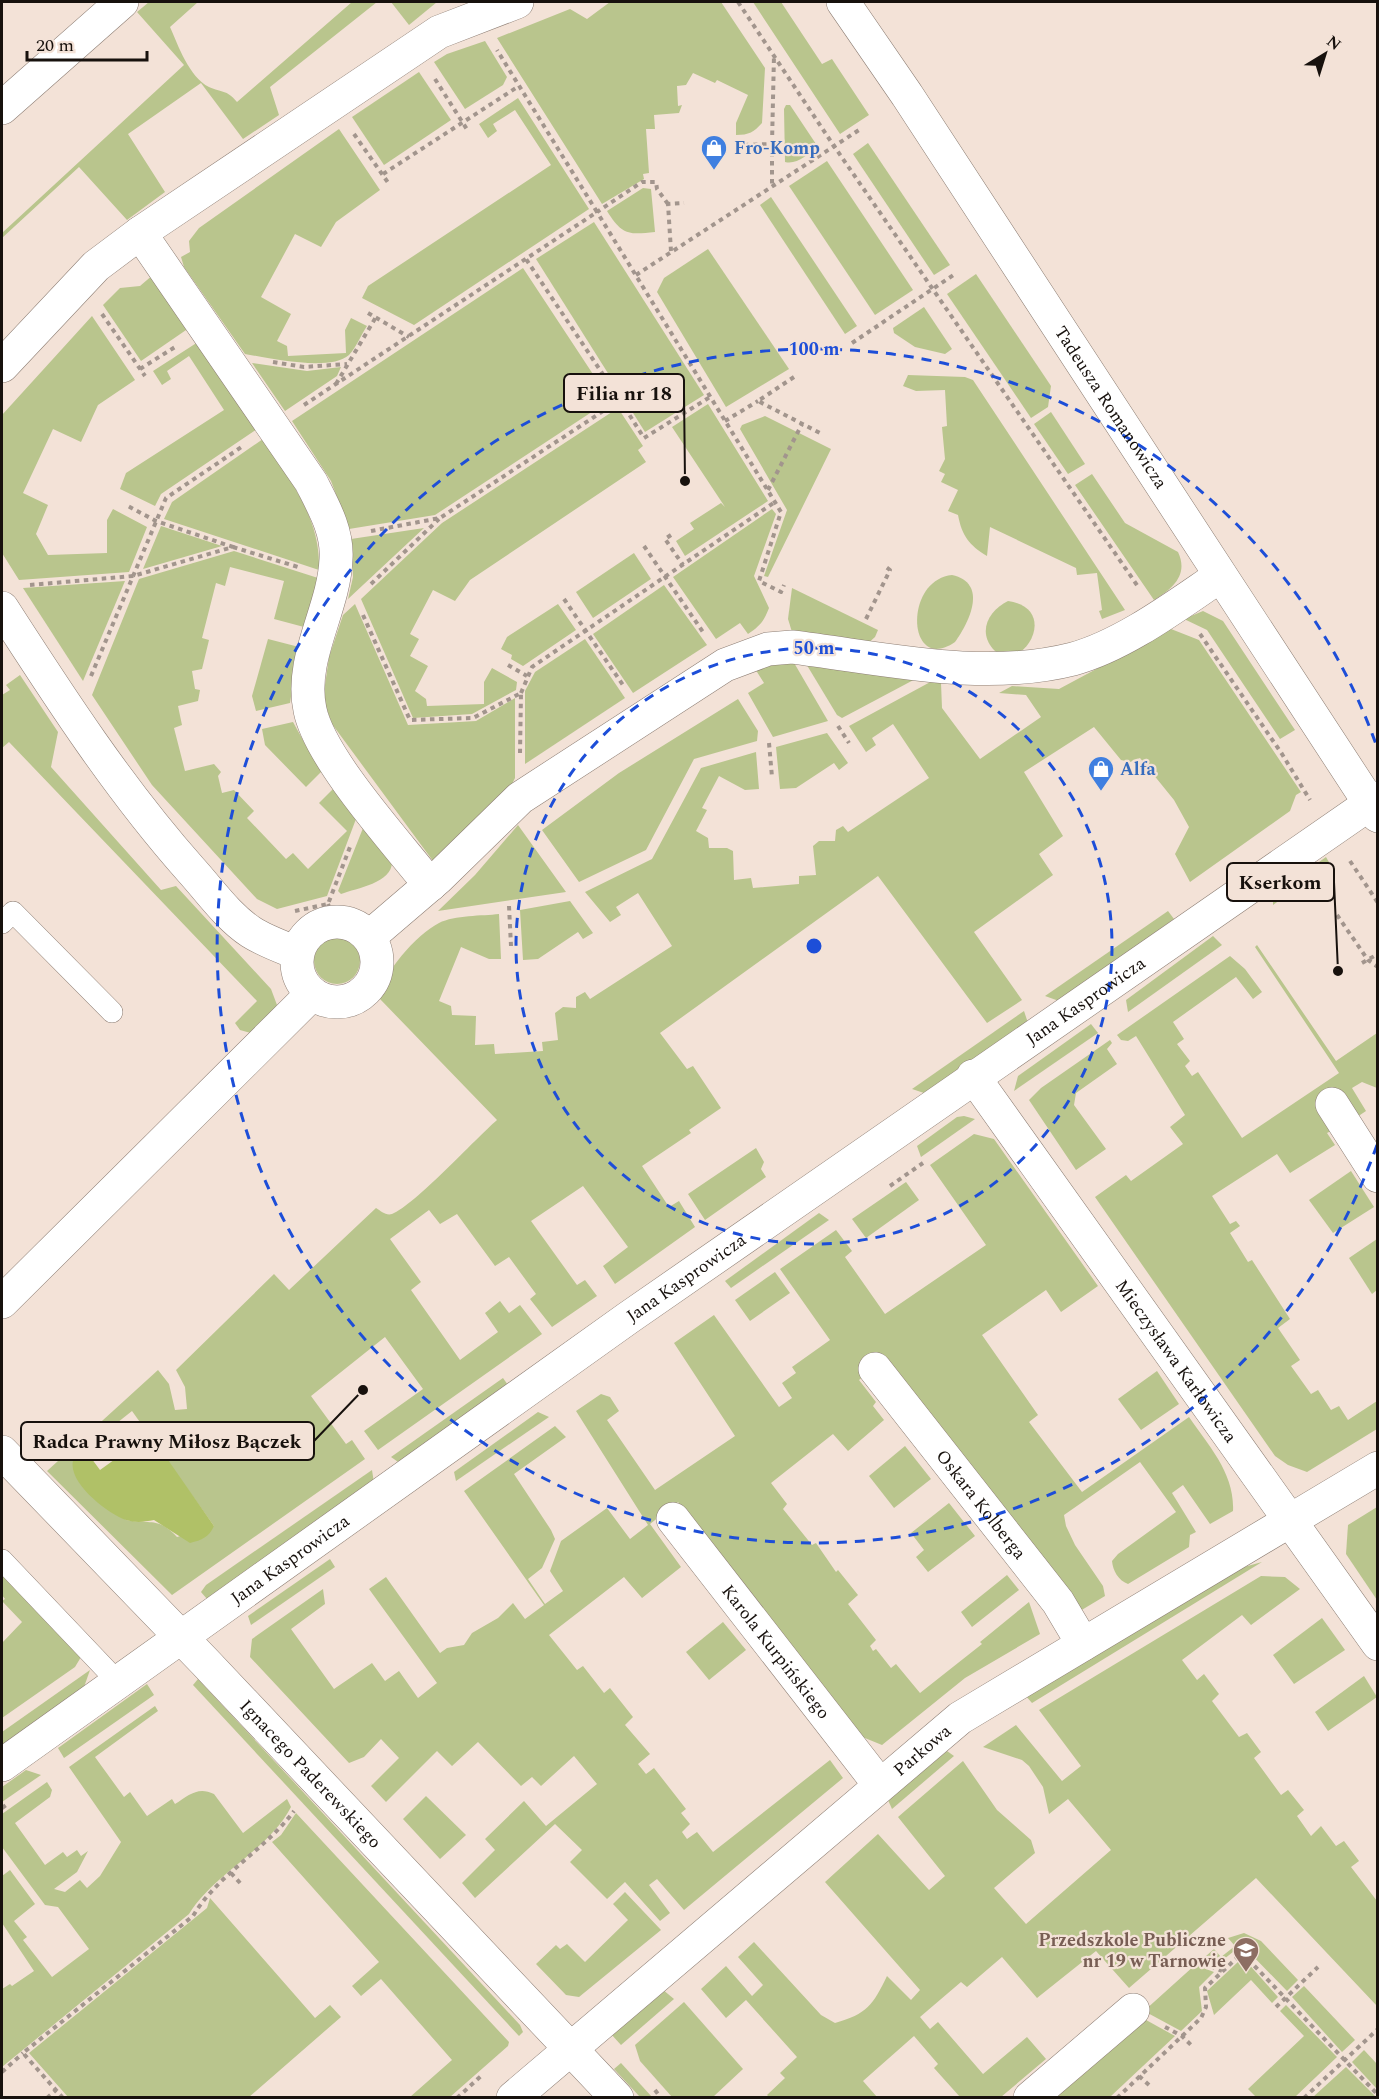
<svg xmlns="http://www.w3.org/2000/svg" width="1379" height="2099" viewBox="0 0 1379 2099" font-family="Spectral,serif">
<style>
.green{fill:#b9c58d;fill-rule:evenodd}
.forest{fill:#b0c167}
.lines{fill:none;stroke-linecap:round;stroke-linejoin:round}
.service-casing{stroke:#8d7e74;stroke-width:22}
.minor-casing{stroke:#8d7e74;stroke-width:34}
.tertiary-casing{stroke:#8d7e74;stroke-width:34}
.path{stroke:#a2958d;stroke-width:4;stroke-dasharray:4.5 4.5;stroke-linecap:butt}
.service{stroke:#fff;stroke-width:21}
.minor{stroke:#fff;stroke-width:33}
.tertiary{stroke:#fff;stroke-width:33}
.ring{fill:none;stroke:#1d4ed8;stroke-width:3;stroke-dasharray:10 8}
.labels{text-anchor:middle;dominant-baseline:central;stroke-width:4.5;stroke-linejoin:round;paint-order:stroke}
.shop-label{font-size:18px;font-weight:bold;fill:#366cbe;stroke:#f3e2d7;text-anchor:start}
.street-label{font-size:18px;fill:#17110d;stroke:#f3e2d7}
.education-label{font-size:18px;font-weight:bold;fill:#785e54;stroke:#f3e2d7;text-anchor:end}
.centre{fill:#1d4ed8;stroke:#f3e2d7;stroke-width:3}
.ring-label{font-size:18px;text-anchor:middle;font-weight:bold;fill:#1d4ed8;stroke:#f3e2d7;stroke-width:4.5;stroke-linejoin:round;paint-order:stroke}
.leader{fill:none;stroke:#17110d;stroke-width:2}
.callout-dot{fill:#17110d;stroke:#f3e2d7;stroke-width:2}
.callout{fill:#f3e2d7;stroke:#17110d;stroke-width:2}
.callout-label{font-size:20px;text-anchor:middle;font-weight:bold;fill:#17110d}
</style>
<rect width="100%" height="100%" fill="#f3e2d7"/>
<!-- green -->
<g class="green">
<path d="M149,2H198L170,27C178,45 189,77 209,87C222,93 226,89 237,102L352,2H377L270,87L279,115L243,139L201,83L128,134L165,192L127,220L79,167L2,238V233L184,65L137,12Z"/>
<path d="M391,2H437L409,25Z"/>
<path d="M610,2H721L765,68L762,123C754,132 749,135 736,135V123L748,95L717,80L715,83L693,73L686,85L677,86L678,106L682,105L679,113L654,115L655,129H646L649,173L643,174L644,179L602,204L497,38L570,9L587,19Z"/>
<path d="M753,2H781L822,64L832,59L869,115L840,134Z"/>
<path d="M485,41L507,77L503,85L465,109L434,62L447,54Z"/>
<path d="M419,72L451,120L384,165L352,117Z"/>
<path d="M518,98L589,209L414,325L362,298L368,286L551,165L515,110L493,124L497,131L488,138L479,124Z"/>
<path d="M786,105H790L818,147C808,154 797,165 785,162L784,109Z"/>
<path d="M339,129L380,190L336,222L321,247L295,234L261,297L291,314L277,341L287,346L288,356L346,353L345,330L351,318L367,326C361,335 356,348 349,355C330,372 269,358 245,354L184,267L181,257L190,252L189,241L199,228Z"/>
<path d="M868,143L950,265L934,275L853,154Z"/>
<path d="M827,161L913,290L875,315L789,186Z"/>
<path d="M643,188L651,189L655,232C628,235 622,235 607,211Z"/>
<path d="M771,197L857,326L845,334L760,205Z"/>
<path d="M594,222L704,395L645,432L536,259Z"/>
<path d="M708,249L789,369L726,407L657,292L664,278Z"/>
<path d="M523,268L610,400L435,515L349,529L331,481L292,421Z"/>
<path d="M154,274L189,328L141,361L103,305L120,288L140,286Z"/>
<path d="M976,274L1051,386L1048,407L1031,418L947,294Z"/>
<path d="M924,307L952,349L945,354L915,347L894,333L893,328Z"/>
<path d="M92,316L135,380L98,405L81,442L53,429L23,493L48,505L36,534L48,555L107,553V520L113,509L147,527L129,572L19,580L2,553V415Z"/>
<path d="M198,342L257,429L161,494L155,506L120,489L126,473L224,410L189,356L167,371L171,379L162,385L153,371Z"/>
<path d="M252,363L307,371L341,367L337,376L285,411Z"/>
<path d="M908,375L965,377L973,380L1125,610L1102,619L1099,611L1102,610L1097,573L1077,575L1076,568L990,527L987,556C969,545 962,536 958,515L948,511L958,490L941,482L945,474L939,471L945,459L942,427L947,426L945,390L916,391L903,386Z"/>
<path d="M708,404L768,501L685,556L676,541L694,529L690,523L721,503L725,507L672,427Z"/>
<path d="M618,408L643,446L638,450L646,462L470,580L455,601L433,590L410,634L419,639L410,656L428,666L415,691L426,699L427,706L484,704V682L492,668L517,682L516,690L472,714L413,718L361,599L442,523Z"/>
<path d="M1051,412L1085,464L1068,474L1034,424Z"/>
<path d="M765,416L831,449L768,577L764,576L787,510L740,429L742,425Z"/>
<path d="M263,439C290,480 321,518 319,570L164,519L172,502Z"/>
<path d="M1092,474L1125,523L1178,552C1189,575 1172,589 1154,600L1075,485Z"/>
<path d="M772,509L776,514L754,576L769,608C764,621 760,626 748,634L740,623L716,639L673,577Z"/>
<path d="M161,526L222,546L143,569Z"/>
<path d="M424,528L348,599L353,577L351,539Z"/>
<path d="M234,551L318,578L304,627L274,619L284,581L230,567L225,586L216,583L202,638L209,640L202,669L192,671L195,689L200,690L198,701L178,706L182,725L174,728L185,771L214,764L221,772L218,776L222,793L234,790L254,811L247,818L286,859L293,853L308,869L347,831L319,803L336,786L359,811L327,896L277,909L257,899L152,785L92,695L139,579Z"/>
<path d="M634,553L651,579L593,618L576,592Z"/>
<path d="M952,575C988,583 970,621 955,642C907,675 903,580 952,575Z"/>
<path d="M125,581L83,681L23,588Z"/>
<path d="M664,585L707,645L633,693L593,634Z"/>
<path d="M792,588L878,630L875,637L865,646L792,632L788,619Z"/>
<path d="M1008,601C1063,609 1020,678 993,649C977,630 990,610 1008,601Z"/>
<path d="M355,604L408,725L476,721L515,698V778L510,788L433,861L332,724L323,699L329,657L343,615Z"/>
<path d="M558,604L576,630L523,666L511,659L512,655L501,649L507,637Z"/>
<path d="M1203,611L1223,621L1295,730L1280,739L1207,630L1184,619Z"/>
<path d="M1171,629L1199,640L1301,792L1296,795L1290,811L1190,882L1175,854L1189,827L1174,800L1140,758L1130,762L1121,760L1094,727L1024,772L1063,836L1039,854L1053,875L974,932L1022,1000L987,1023L878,876L660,1033L687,1069L693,1066L721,1108L689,1130L691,1133L642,1166L669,1207L679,1201L695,1227L615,1284L603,1266L628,1247L583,1186L531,1221L577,1285L585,1280L597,1296L552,1327L530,1299L536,1294L509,1257L495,1266L457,1214L440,1224L429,1210L390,1239L421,1282L411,1290L460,1360L498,1332L485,1313L500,1301L509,1313L520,1305L542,1334L378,1450L364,1431L423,1389L385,1337L311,1396L346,1444L352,1440L365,1459L172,1595L47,1471L158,1370L169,1384L175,1410L187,1409L185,1387L176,1370L274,1274L289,1290L376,1208C381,1211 386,1216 392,1214C415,1205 475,1139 497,1120L380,999C381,974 417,934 439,923C455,915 482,916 499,914L501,959H489L461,947L439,1001L451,1006L452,1015L476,1016L475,1045L494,1044L495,1054L543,1051L542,1042L558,1040L555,1013L563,1007L576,1008V997L585,992L590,999L672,946L638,893L616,907L621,915L610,922L585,892L652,859L701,768L756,752L759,789L745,790L719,776L702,808L707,810L696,831L708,838L709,848H727L733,851L734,880L751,878L753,888L799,884V876L816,875L813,846L819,841H835L836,830L843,826L848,832L929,778L893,724L872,738L876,745L866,752L849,726L934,680L941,683L942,708L980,759L1041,717L1026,695L999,693L1012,686L1059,689ZM132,1411L214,1526L177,1537C157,1516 151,1525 126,1520L74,1457Z"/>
<path d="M268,639L299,647L290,703L256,711L252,696Z"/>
<path d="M585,639L625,698L525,764V691L535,672Z"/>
<path d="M793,661L828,721L773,737L748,693L764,683L752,664Z"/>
<path d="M805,662L921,676L842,718L837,715Z"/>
<path d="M20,675L58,732L51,767L161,890L176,886L271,989L277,1005L258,1035L240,1030L235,1023L257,1001L9,742L2,748V695L10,690L6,685Z"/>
<path d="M738,699L758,731L757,741L694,759L646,850L579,882L542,830L619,773Z"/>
<path d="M293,722L310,753L323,770L306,787L265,745L262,729Z"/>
<path d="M827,733L848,763L839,770L834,763L796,788L780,789L776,747Z"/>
<path d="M365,823L392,862C392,883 357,888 341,894L338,891Z"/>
<path d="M518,825L566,892L438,911L475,875Z"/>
<path d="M1326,857L1330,864L1273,905V895Z"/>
<path d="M570,901L593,933L583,939L578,932L538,959L523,960L520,910Z"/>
<path d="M1168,911L1174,919L1059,1001L1045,996Z"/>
<path d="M1213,936L1222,945L1128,1012L1126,1000Z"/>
<circle cx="337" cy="961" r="23"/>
<path d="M1257,945L1336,1061L1377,1033V1088L1362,1082L1352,1088L1366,1111L1357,1117L1338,1088L1316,1102L1333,1130L1327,1133L1335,1145L1290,1173L1277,1154L1212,1196L1230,1224L1236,1221L1240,1226L1230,1233L1248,1262L1252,1260L1290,1319L1278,1328L1300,1360L1291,1366L1311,1394L1318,1390L1331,1410L1339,1406L1348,1420L1377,1401V1429L1307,1472L1288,1465L1275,1456L1095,1197L1126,1175L1131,1181L1183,1144L1170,1127L1185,1115L1136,1036L1128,1041L1121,1040L1117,1035L1230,956L1245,969L1262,992L1253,999L1236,977L1173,1022L1184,1039L1177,1044L1190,1061L1185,1066L1192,1076L1198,1072L1242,1138L1339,1073L1255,947Z"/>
<path d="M1024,1011L1028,1023L927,1094L912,1089Z"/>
<path d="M1091,1024L1098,1033L1014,1091L1018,1076Z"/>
<path d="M1110,1040L1112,1043L1107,1049L1117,1064L1076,1093L1074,1105L1106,1149L1076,1170L1029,1100L1041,1088Z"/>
<path d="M964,1116L975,1119L921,1157L917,1146L957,1117Z"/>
<path d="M974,1134L994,1139L1098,1286L1061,1312L1046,1290L982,1335L1038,1415L1029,1422L1082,1492L1189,1417C1209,1446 1235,1474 1233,1511L1210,1524L1183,1485L1172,1493L1196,1532L1190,1535L1189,1547L1128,1584C1118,1580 1113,1571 1112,1561L1118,1554L1176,1512L1140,1462L1064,1515L1066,1526L1075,1545L1103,1586L1105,1596L1080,1611L884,1360L859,1380L876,1402L873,1406L884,1420L848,1451L833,1434L771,1483L787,1504L783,1509L812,1545L816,1543L836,1572L838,1570L858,1595L848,1604L876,1640L870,1646L873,1651L876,1649L891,1668L896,1664L920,1693L982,1644L980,1642L1029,1602L1040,1634L965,1678L882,1745L860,1736L678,1502L650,1524L681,1567L642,1598L624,1577L549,1635L577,1670L583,1666L604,1693L610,1688L633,1717L625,1725L650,1754L638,1764L646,1774L654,1768L686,1809L681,1813L690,1824L682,1832L687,1839L697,1832L713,1852L830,1760L843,1778L684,1910L657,1879L649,1885L670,1913L660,1921L625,1882L607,1899L570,1862L582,1850L555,1824L475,1898L462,1883L495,1850L485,1839L524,1801L546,1826L597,1784L574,1756L541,1786L532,1777L521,1786L478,1742L452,1766L437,1751L386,1802L371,1786L399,1758L381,1739L364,1757L349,1763L250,1657L252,1639L323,1589L325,1604L291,1629L334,1689L372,1663L385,1681L399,1671L418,1698L437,1683L369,1589L386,1577L440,1653L447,1648L464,1645L472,1633L498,1618L513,1603L525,1619L544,1605L464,1491L555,1426L566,1437L514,1474L551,1530L555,1539L542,1568L528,1579L545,1604L563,1591L550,1571L561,1541L607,1508L630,1539L648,1525L576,1411L601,1394L610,1397L619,1411L607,1420L655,1490L735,1436L674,1343L714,1315L779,1407L792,1398L782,1383L796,1373L792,1367L830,1340L780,1269L836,1230L852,1251L845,1257L885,1314L986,1245L930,1165Z"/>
<path d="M756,1148L764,1162L761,1169L766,1177L705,1220L688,1194Z"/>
<path d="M1351,1171L1374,1207L1333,1233L1309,1200Z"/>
<path d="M906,1182L919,1200L866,1238L852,1219Z"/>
<path d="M819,1213L829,1220L731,1288L725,1281Z"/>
<path d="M1377,1239V1290L1372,1294L1349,1258Z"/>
<path d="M775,1272L790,1293L750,1321L735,1300Z"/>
<path d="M1157,1371L1179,1404L1141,1430L1118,1399Z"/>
<path d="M503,1378L510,1388L401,1464L391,1457Z"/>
<path d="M538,1412L549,1417L456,1481L454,1472Z"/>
<path d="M905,1446L931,1479L894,1508L869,1476Z"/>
<path d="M372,1470L374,1483L207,1599L201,1592L206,1585Z"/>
<path d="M949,1503L975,1536L928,1572L916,1557L924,1550L911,1533Z"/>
<path d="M1377,1507V1600L1346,1554L1348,1525Z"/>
<path d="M330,1559L335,1567L251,1625L248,1616Z"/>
<path d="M1262,1562L1032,1703L1025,1695L1244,1567Z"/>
<path d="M2,1570L81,1657L75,1667L2,1718V1643L22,1622L2,1601L5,1599L2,1595Z"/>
<path d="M1007,1575L1019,1590L972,1627L961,1612Z"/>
<path d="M1261,1576L1285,1577L1300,1589L1251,1625L1242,1615L1182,1660L1197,1680L1204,1674L1219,1694L1212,1701L1239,1737L1247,1733L1261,1752L1254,1758L1281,1795L1288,1790L1304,1810L1297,1816L1311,1836L1321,1826L1336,1846L1344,1841L1359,1861L1351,1867L1377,1901V2006L1256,1878L1129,1988L1096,1951L1037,1998L1002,1957L967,1987L961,1982L920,2017L930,2029L938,2022L983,2074L1027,2037L1046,2059L1001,2097H960L934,2068L938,2064L914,2036L863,2081L877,2097H769L767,2095L785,2078L780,2073L797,2057L746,2000L726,2018L701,1989L726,1966L752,1996L763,1985L738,1957L754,1942L821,2015L835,2023C867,2014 873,2005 887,1976L911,2000L920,1990L825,1882L878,1834L929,1890L945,1876L898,1817L963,1761L997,1810L1031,1840L1035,1853L994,1888L1026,1924L1111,1850L1068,1799L1049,1814L1043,1787L1029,1766L1022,1760L983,1747L1016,1725L1062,1781L1081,1766L1039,1710Z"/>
<path d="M1322,1618L1345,1650L1294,1684L1273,1655Z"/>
<path d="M723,1622L746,1650L709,1680L686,1652Z"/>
<path d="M90,1670L84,1687L2,1746V1732Z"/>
<path d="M1364,1676L1377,1697L1328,1731L1315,1712Z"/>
<path d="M198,1679L520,2025L523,2032L519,2036L193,1685Z"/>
<path d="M147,1684L154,1695L64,1758L58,1748Z"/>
<path d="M155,1706L158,1711L95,1757L124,1797L130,1792L147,1816L172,1799L175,1804C189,1795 198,1786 214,1794L243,1833L287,1799L291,1807C268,1851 215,1872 189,1914L2,2067V1989L10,1984L12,1986L34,1971L2,1923V1876L10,1870L35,1904L14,1921L27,1937L23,1940L52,1977L89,1949L58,1907L45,1905L2,1847V1814L47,1782L52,1790L50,1797L15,1823L45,1865L63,1852L67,1857L77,1850L81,1856L88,1851L77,1872L54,1889L65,1892L80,1880L87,1888L100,1876L121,1842L69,1767Z"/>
<path d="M947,1751L954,1756L892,1809L888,1800Z"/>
<path d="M26,1770L41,1775L2,1802V1787Z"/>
<path d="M426,1796L466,1835L440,1859L403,1819Z"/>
<path d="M296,1813L509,2042L508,2046L450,2097H410L452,2060L381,1979L361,1996L352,1986L379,1962L272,1842L281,1835Z"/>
<path d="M625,1892L661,1930L579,1997L566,1995L536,1964L556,1945L560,1949L567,1944L585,1962L628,1920L613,1904Z"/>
<path d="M210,1898L315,2018L330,2005L341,2017L249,2097H68L29,2053L207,1908Z"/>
<path d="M1244,1933L1261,1941L1298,1980L1287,1991L1247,1950L1238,1948L1219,1963L1206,1956L1214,1949L1221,1957L1235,1946L1228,1938Z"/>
<path d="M1239,1961H1246L1278,1997L1272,2003L1251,1980L1214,2015L1207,1991Z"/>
<path d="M1195,1965L1214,1972L1199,1987L1202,2011L1181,2031L1144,2011Z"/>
<path d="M1304,1986L1355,2040L1342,2052L1292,1997Z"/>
<path d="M662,1989L674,1999L621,2045L611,2034Z"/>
<path d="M684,2002L743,2069L713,2097H672L640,2061L635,2045Z"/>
<path d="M1286,2005L1337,2057L1295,2097H1256L1248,2089L1304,2036L1280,2011Z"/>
<path d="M1137,2015L1175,2036L1110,2097L1041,2098Z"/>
<path d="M1364,2050L1377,2064V2089L1352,2062Z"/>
<path d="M621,2063L652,2097H640L614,2069Z"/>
<path d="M1346,2067L1376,2097H1313Z"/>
</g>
<!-- forest -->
<path class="forest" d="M150,1434L214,1526C209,1537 202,1540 190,1543L154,1520C144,1522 136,1523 126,1520C108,1514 64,1480 74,1458C75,1454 80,1450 83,1447L100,1470Z"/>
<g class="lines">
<!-- service casing -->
<g class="service-casing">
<g id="service">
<path d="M2,923L13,912L112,1012"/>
<path d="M2,1560L118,1682"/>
</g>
</g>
<!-- minor casing -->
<g class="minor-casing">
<g id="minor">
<path d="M2,108L122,2"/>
<path d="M140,233L311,482C323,506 338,531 336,559C334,610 299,658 310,710C320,759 398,844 430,885"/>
<path d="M2,366L96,266L140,233L439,32L517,2"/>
<path d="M2,608C60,698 119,789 191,870C210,891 228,917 251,932C265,941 282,947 297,953"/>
<circle cx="337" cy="962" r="40"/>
<path d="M369,937L438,878L520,798L725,665L768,649L792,647C883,658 983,682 1073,659C1124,645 1177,605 1220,576"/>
<path id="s1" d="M973,1076L1378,1644"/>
<path d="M1332,1104L1378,1176"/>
<path d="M2,1302L312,994"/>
<path id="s2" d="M875,1369L1058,1602L1083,1644"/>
<path id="s3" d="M2,1452L205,1662L617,2098"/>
<path id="s4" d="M673,1519L879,1784"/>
<path id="s5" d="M2,1765L628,1318L1378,798"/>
<path id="s6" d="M513,2098L960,1718L1378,1468"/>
<path d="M1030,2098L1133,2010"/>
</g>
</g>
<!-- tertiary casing -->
<g class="tertiary-casing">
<g id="tertiary">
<path id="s7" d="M843,2L907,95L1378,816"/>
</g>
</g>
<!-- path -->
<g class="path">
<path d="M738,2L834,146L1139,588"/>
<path d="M435,79L468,131"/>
<path d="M354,134L389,184"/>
<path d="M772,144L774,55"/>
<path d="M744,145L772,144V185"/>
<path d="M383,174L519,86"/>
<path d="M668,204L657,189L656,182H642L597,212L781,512L759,581L781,592L784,585"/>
<path d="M671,251L668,204L684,203"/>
<path d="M636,275L859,130"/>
<path d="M368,313L409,337"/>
<path d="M102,314L145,376"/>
<path d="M852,343L955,274"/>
<path d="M273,362L304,367L347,364"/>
<path d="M140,369L175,347"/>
<path d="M794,377L758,401L820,433"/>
<path d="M336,384L376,317"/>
<path d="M620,400L644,438L710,397"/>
<path d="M304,405L597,212L497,50"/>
<path d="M725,421L758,401"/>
<path d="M768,490L802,424"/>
<path d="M371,531L440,518L620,400L526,259"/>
<path d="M671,535L665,539L683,565"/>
<path d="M644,546L705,635"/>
<path d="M233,547L298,567"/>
<path d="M371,584L439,519"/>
<path d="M30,585L133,576L233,547L156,521L126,505"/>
<path d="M564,599L625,688"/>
<path d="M363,615L410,720L473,718L521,693L520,753"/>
<path d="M866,619L890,570L886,567"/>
<path d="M1200,634L1282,754L1310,800"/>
<path d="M508,665L527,676"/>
<path d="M91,676L166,498L243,446"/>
<path d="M521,693L532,667L775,502"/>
<path d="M838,726L849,743"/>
<path d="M769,743L772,777"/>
<path d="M1350,861L1378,903"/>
<path d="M328,904L334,921"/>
<path d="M509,906L511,946"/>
<path d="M295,911L328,904L350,847"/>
<path d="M1337,915L1368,960L1378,967"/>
<path d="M1362,963L1378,954"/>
<path d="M890,1186L923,1163"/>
<path d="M2,1808L9,1803"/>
<path d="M231,1873L241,1884"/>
<path d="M1194,1959L1222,1971"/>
<path d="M1276,2007L1318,1967"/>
<path d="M1165,2027L1182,2036L1191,2045"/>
<path d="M2,2072L23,2053"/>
<path d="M1139,2076L1149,2085"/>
<path d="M655,2090L661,2098"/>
<path d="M47,2098L56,2090"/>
<path d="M63,2098L23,2053L193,1916C218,1874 265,1850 294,1811"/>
<path d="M457,2098L481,2076"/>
<path d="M1117,2098L1201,2018L1206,2007L1205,1988L1242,1953L1378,2095"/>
<path d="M1304,2098L1378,2029"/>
</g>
<!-- service -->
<use href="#service" class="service"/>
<!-- minor -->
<use href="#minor" class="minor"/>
<!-- tertiary -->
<use href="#tertiary" class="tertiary"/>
</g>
<!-- distance rings -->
<g class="ring">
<circle cx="814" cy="946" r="298"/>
<path d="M1377 1145A597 597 0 1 1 1377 747"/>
</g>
<!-- icons -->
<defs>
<g id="shop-pin" transform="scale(1.35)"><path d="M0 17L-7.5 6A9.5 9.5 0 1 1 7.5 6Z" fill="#3f7fe0" stroke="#f3e2d7"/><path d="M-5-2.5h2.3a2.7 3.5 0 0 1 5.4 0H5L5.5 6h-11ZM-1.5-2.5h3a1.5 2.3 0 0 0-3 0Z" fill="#fff"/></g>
<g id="school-pin" transform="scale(1.35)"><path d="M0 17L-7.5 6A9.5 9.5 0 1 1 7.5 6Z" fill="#8d6e63" stroke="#f3e2d7"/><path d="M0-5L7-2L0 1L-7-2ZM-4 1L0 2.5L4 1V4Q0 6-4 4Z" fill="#fff"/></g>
</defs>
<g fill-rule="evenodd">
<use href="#shop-pin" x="714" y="148"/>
<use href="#shop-pin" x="1101" y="769"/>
<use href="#school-pin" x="1246" y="1950"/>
</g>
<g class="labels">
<!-- shop labels -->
<g class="shop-label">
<text x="734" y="148">Fro-Komp</text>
<text x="1120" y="769">Alfa</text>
</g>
<!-- street labels -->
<g class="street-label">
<text stroke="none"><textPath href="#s7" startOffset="486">Tadeusza Romanowicza</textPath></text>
<text stroke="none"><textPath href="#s5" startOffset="1326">Jana Kasprowicza</textPath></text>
<text stroke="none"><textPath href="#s5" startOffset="840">Jana Kasprowicza</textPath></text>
<text stroke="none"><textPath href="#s1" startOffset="350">Mieczysława Karłowicza</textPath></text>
<text stroke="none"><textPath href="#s2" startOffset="172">Oskara Kolberga</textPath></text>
<text stroke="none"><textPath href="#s5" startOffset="354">Jana Kasprowicza</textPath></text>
<text stroke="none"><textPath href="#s4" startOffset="168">Karola Kurpińskiego</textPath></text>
<text stroke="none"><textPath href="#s6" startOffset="537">Parkowa</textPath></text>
<text stroke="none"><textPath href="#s3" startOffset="446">Ignacego Paderewskiego</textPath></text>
</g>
<!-- education labels -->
<g class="education-label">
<text x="1226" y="1940">Przedszkole Publiczne<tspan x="1226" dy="21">nr 19 w Tarnowie</tspan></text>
</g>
</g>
<circle cx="814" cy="946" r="9" class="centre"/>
<g class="ring-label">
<text x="814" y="355">100 m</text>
<text x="814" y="654">50 m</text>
</g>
<!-- callouts -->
<path class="leader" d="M685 481L684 393M1338 971L1334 882M363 1390L314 1441"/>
<g class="callout-dot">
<circle cx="685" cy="481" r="6"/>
<circle cx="1338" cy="971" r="6"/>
<circle cx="363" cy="1390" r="6"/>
</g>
<g class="callout">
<rect x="564" y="374" width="120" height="38" rx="6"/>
<rect x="1227" y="863" width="107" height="38" rx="6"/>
<rect x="21" y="1422" width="293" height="38" rx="6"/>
</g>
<g class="callout-label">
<text x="624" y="400">Filia nr 18</text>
<text x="1280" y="889">Kserkom</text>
<text x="167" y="1448">Radca Prawny Miłosz Bączek</text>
</g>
<!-- border -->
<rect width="1379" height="2099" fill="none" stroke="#17110d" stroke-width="6"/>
<!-- north arrow -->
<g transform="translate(1325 54) rotate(38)" stroke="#f3e2d7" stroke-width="4.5" paint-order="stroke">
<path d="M0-4.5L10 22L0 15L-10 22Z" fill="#17110d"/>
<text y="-9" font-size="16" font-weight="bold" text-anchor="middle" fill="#17110d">N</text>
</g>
<!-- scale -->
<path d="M27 51v9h120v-9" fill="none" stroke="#17110d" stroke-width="3"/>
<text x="36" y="51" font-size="18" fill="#17110d" stroke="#f3e2d7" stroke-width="4.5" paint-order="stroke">20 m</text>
</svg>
